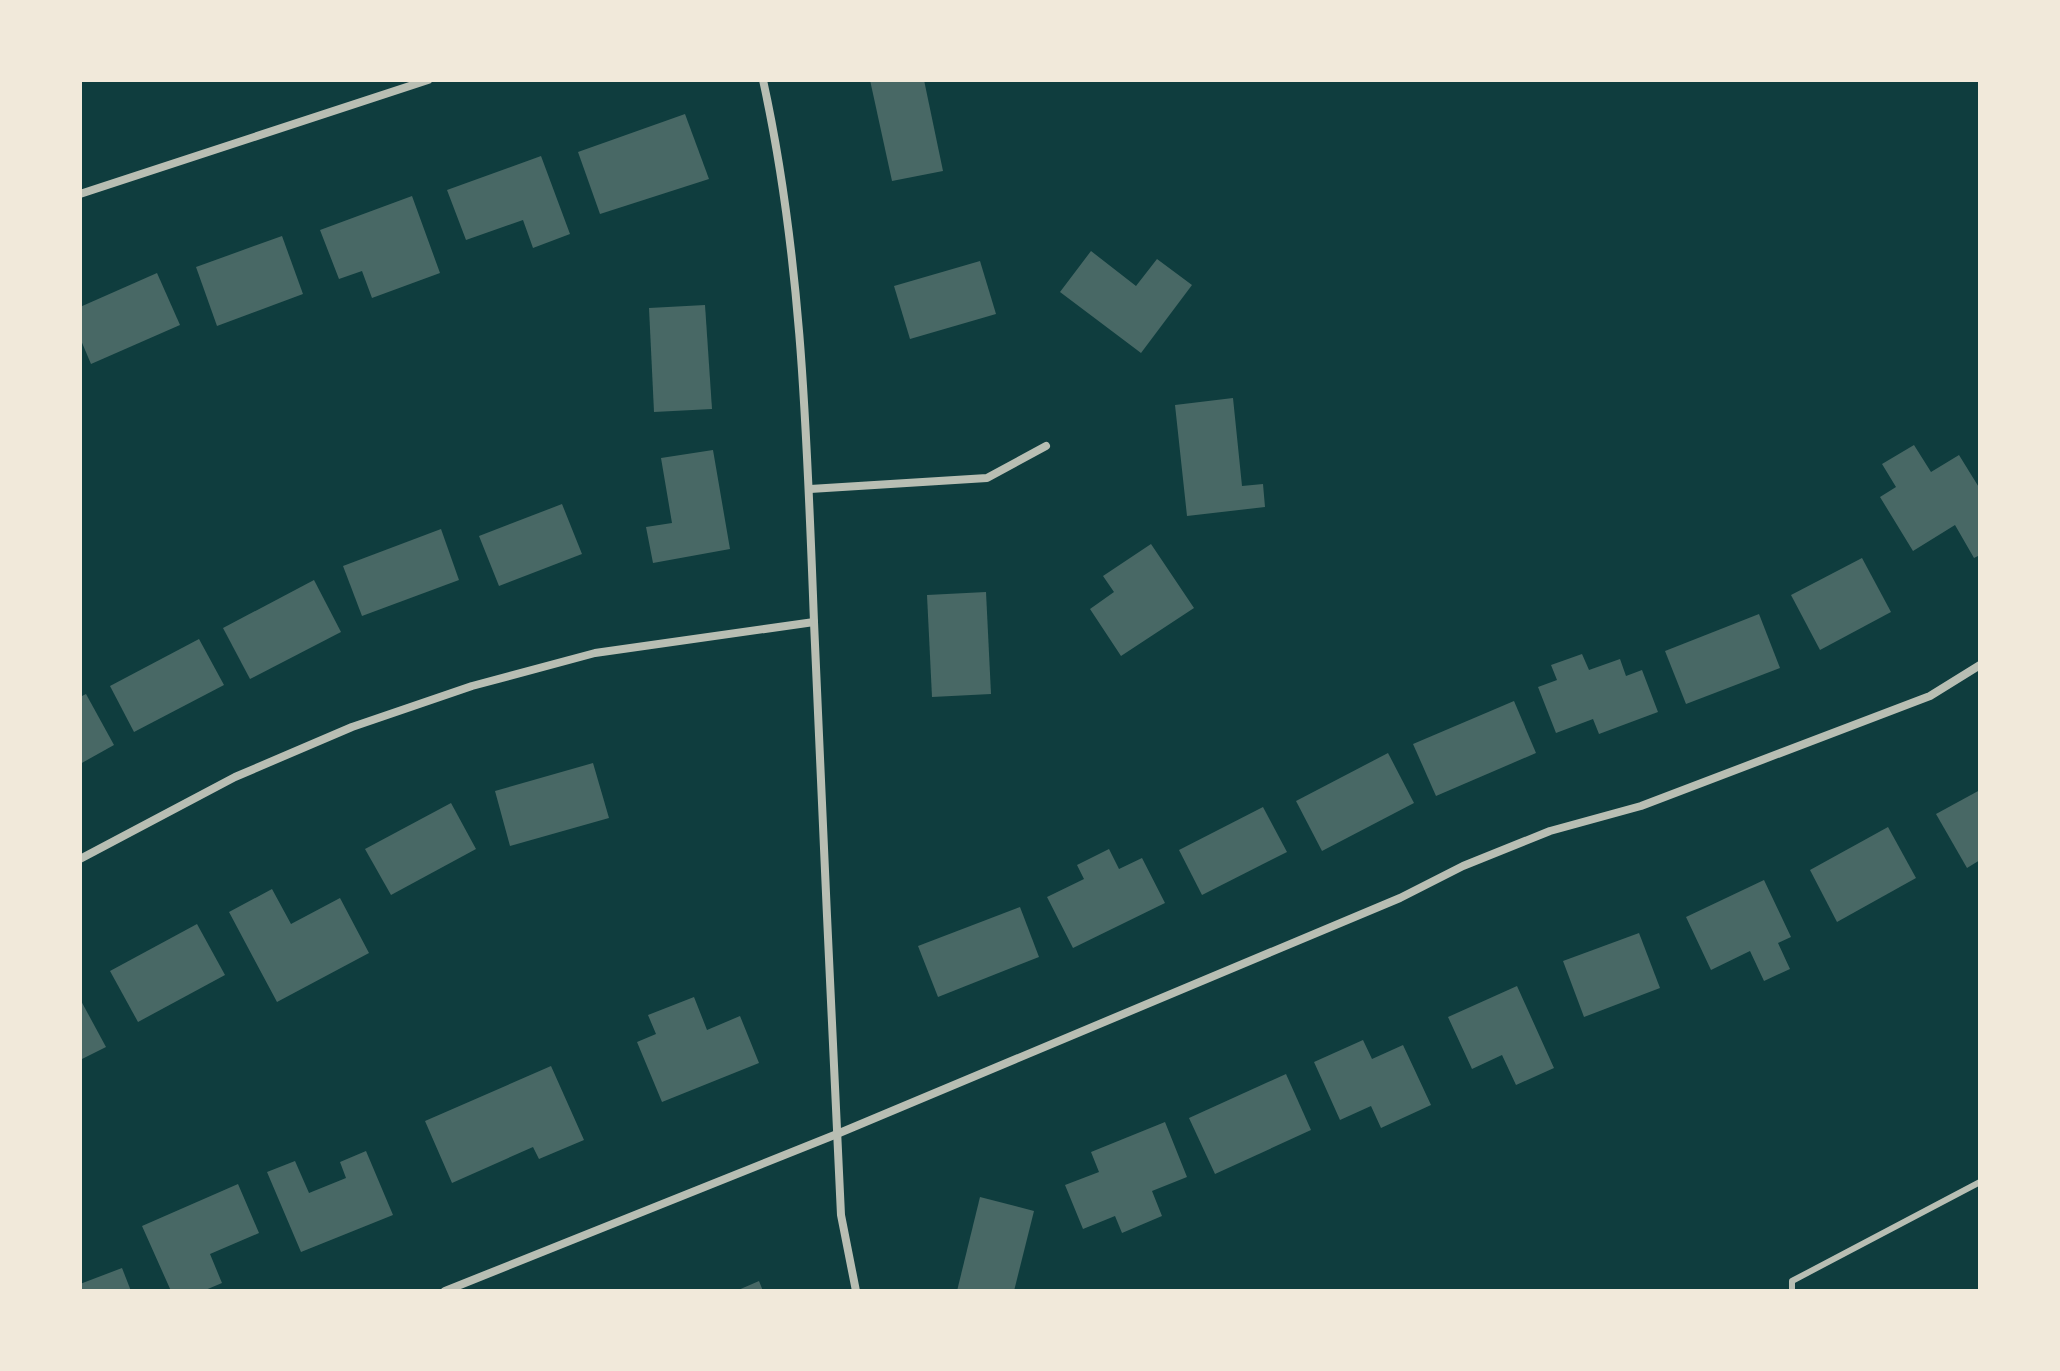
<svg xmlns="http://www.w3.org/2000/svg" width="2060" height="1371" viewBox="0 0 2060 1371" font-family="Jost,sans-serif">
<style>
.building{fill:#486865}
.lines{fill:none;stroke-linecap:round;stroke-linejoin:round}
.service{stroke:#b8beb3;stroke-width:6}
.minor{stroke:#b8beb3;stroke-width:8}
</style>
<rect width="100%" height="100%" fill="#0f3d3e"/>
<!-- building -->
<g class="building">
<path d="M870,80H924L943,171L892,181Z"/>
<path d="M685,114L709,179L600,214L578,152Z"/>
<path d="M541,156L570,234L533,248L523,220L466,240L447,190Z"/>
<path d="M412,196L440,273L372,298L362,271L339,279L320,230Z"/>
<path d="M282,236L303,294L217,326L196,267Z"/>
<path d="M1091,251L1136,286L1157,259L1192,285L1141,353L1060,292Z"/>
<path d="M980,261L996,314L910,339L894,286Z"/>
<path d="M157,273L180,325L91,364L80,338V307Z"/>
<path d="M705,305L712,409L654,412L649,308Z"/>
<path d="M1233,398L1242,486L1263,484L1265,507L1187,516L1175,405Z"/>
<path d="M1914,445L1931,472L1959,455L1980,489V555L1974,558L1955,525L1913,551L1880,497L1896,487L1882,464Z"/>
<path d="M713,450L730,549L653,563L646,527L672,523L661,458Z"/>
<path d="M562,504L582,554L499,586L479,536Z"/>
<path d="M441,529L459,580L362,616L343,566Z"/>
<path d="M1151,544L1194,608L1121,656L1090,609L1114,592L1103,576Z"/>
<path d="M1862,558L1891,612L1820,650L1791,595Z"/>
<path d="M314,580L341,632L250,679L223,628Z"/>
<path d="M986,592L991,694L932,697L927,595Z"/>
<path d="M1759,614L1780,668L1686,704L1665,651Z"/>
<path d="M199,639L224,685L134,732L110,686Z"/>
<path d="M1582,654L1589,670L1620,659L1626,676L1642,670L1658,712L1599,734L1593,719L1556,733L1538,687L1557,680L1551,665Z"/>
<path d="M86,694L114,745L80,764V697Z"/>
<path d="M1514,701L1536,753L1436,796L1413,744Z"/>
<path d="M1388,753L1414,803L1322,851L1296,801Z"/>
<path d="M593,763L609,818L510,846L495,791Z"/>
<path d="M1980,790V860L1967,868L1936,814Z"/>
<path d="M451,803L476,849L391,895L365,849Z"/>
<path d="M1263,807L1287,852L1202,895L1179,850Z"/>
<path d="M1888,827L1916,878L1837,922L1810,870Z"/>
<path d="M1109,849L1119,869L1142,858L1165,903L1073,948L1047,897L1084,879L1077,865Z"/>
<path d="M1764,880L1791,937L1778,943L1790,969L1764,981L1750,951L1711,970L1686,917Z"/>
<path d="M272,889L291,924L340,898L369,953L277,1002L229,912Z"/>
<path d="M1020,907L1039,957L938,997L918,946Z"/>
<path d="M197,924L225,975L138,1022L110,971Z"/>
<path d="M1639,933L1660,988L1584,1017L1563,961Z"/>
<path d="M1517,986L1554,1068L1516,1085L1502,1055L1472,1069L1448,1017Z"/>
<path d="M694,997L707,1030L740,1016L759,1063L662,1102L637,1042L656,1034L648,1015Z"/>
<path d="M80,999L106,1047L80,1060Z"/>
<path d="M1363,1040L1372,1059L1403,1045L1431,1105L1381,1128L1371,1106L1340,1120L1314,1062Z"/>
<path d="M551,1066L584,1140L539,1159L533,1147L452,1183L425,1121Z"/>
<path d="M1286,1074L1311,1130L1215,1174L1189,1118Z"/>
<path d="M1165,1122L1187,1177L1152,1191L1162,1216L1122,1233L1115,1216L1083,1229L1065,1185L1099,1172L1091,1152Z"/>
<path d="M366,1151L393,1215L301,1252L267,1172L295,1161L309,1193L346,1178L340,1162Z"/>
<path d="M238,1184L259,1233L210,1254L222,1283L203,1291H171L142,1226Z"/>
<path d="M980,1197L1034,1211L1014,1291H957Z"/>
<path d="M122,1268L131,1291H80V1284Z"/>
<path d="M759,1281L763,1291H736Z"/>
</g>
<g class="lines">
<!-- service -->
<path class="service" d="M1792,1291V1281L1980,1182"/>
<!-- minor -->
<g class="minor">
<path d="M763,80C802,257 807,441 814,622C822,820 832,1017 841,1215L856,1291"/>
<path d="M80,194L428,80"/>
<path d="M810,489L987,478L1046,446"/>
<path d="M80,859L235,777L352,727L472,686L595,653L814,622"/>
<path d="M445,1291L837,1134L1400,898L1463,866L1550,831L1641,806L1930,696L1980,665"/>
</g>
</g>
<!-- border -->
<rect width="2060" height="1371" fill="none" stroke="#f1e9da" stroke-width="164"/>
</svg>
